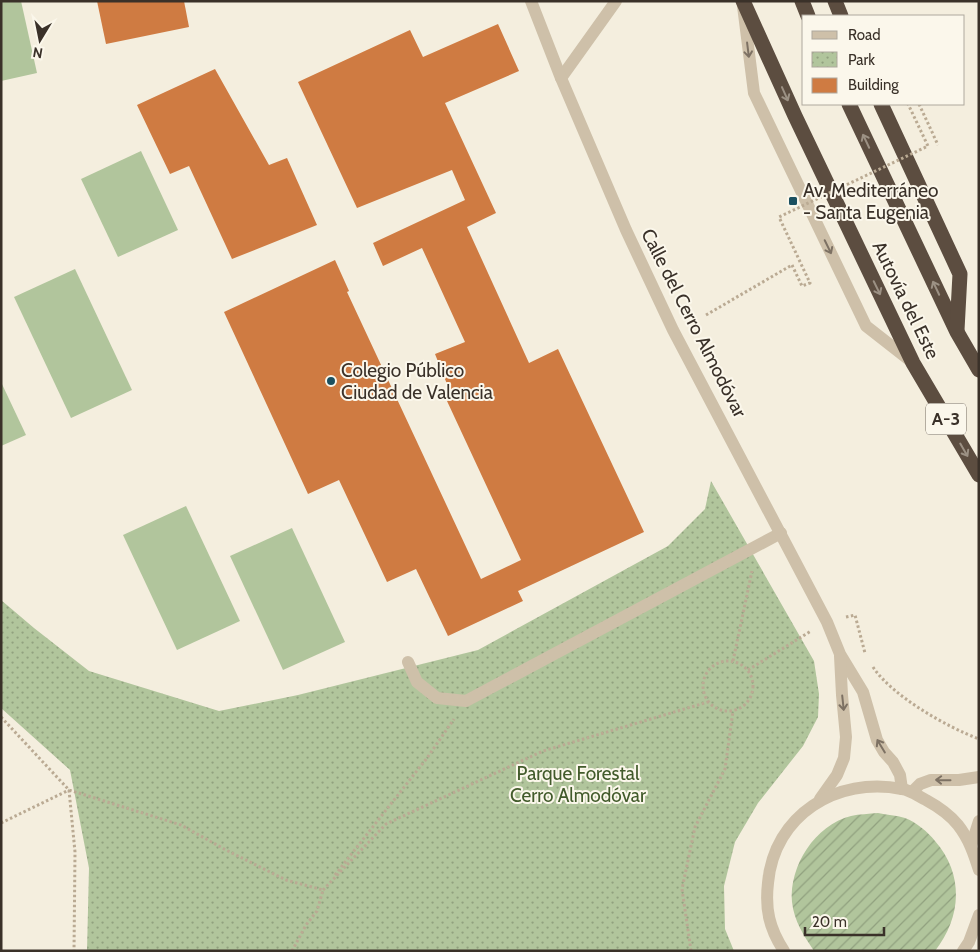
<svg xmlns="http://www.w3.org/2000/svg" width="980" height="952" viewBox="0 0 980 952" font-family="Cabin,sans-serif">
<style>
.park{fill:url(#park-dots)}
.garden{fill:url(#garden-furrows)}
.pitch{fill:#b1c59c}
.building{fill:#cf7b42}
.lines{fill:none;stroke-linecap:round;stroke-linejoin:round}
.path{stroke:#baaa93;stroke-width:3;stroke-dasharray:2.5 2.5;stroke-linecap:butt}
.lane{stroke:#cec0a9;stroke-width:12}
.street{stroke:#cec0a9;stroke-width:12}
.highway{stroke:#5c4d40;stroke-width:15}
.path-bridge{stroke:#baaa93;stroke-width:3;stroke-dasharray:2.5 2.5;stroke-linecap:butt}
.oneway{stroke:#7d7163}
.oneway2{stroke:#9c9184}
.poi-dot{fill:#1b5060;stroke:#fbf7eb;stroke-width:2}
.labels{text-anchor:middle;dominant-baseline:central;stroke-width:4;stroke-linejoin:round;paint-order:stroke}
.shield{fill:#fbf7eb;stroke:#746c63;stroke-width:1}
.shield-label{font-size:18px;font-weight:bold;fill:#3a3129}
.poi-label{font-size:19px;fill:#3a3129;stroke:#fbf7eb;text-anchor:start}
.street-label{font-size:19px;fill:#3a3129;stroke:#fbf7eb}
.park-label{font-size:19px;fill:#425b2b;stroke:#fbf7eb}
</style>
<defs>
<pattern id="park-dots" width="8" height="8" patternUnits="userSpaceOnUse" patternTransform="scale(1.25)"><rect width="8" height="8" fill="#b1c59c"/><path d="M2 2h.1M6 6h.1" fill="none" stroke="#91a17f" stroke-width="1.8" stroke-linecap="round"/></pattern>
<pattern id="garden-furrows" width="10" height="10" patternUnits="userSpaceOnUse" patternTransform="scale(1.25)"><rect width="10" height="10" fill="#b1c59c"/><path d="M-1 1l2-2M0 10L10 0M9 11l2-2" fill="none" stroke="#91a17f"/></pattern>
</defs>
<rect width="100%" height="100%" fill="#f4eede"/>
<!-- park -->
<path class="park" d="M711,481L814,661L819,694L818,717L803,746L758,803L735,842L724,886L725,929L734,951H87L89,868L70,770L1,708V600L34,628L89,671L219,711L298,695L478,650L668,546L705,509Z"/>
<!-- garden -->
<path class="garden" d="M878,813C887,815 896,815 905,818C916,822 928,832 935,841C964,874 962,917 935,951H814C804,936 794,921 792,902C789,866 815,825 851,816C859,814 869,814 878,813Z"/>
<!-- pitch -->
<g class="pitch">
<path d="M1,1H21L37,73L1,81Z"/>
<path d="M141,151L178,230L118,257L81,179Z"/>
<path d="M75,269L132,390L71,418L14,297Z"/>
<path d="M1,382L26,435L1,446Z"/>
<path d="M186,506L240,621L177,650L123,535Z"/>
<path d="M292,528L345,642L283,670L230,556Z"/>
</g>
<!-- building -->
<g class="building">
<path d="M97,1H184L189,27L106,44Z"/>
<path d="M498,24L519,71L445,103L496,213L467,227L529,363L558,349L644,532L518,591L523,601L448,636L416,569L387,582L339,480L308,494L224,312L335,260L349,291L347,292L481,579L521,560L447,401L453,399L435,354L465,342L422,248L383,266L373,243L465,200L452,170L357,208L298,82L410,30L423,57Z"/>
<path d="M215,69L269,165L287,158L317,225L232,259L189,166L170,174L137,105Z"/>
</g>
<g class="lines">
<!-- path -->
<g class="path">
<path d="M919,104L938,145"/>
<path d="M706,315L792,265"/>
<path d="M846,617L855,615L865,653"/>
<circle cx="728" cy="686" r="25"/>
<path d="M733,661L752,571"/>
<path d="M873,667C892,696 947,727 979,739"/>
<path d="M748,670L811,631"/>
<path d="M1,717L69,790L181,825L226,850L286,880L323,890"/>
<path d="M69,790L75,852L74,951"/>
<path d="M1,823L69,790"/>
<path d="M335,875L427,758L454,719"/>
<path d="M323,890L386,824L543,751L708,702"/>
<path d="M292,951L306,925L317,911L323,890"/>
<path d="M691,951L682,889L695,827L725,769L733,711"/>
</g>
<!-- lane -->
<g class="lane">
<path d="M743,6L754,93L866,326L912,362"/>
<path d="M561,78L616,1"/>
<path d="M408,662L417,682L437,698L466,701L781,533"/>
</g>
<!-- street -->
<g class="street">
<path d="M531,1L561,78L626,230L673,330L827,622L840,654L863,692L877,740L884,752L893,762L900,775L902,789"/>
<path d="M912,792L920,784L931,780H959L979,777"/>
<path d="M820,799L837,775L844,758L846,737L842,695L840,656"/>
<path d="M971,846L979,821"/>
<path d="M784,951C769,928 765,909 768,883C774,815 837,776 902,789C910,790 918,796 926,800C937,806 950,815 958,825C969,839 974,854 979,870"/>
<path d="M963,951L969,942L979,915"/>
</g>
<!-- highway -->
<g class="highway">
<path d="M743,1L795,116L913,363L979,475"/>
<path d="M802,1L808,16"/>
<path d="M835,1L841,16"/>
<path d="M849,104L957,332L979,370"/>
<path d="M881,104L960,274L957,330"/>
</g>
<!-- path-bridge -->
<path class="path-bridge" d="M792,265L802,286L810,283L779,217L928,146L908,104"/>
</g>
<!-- one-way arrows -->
<defs><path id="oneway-shaft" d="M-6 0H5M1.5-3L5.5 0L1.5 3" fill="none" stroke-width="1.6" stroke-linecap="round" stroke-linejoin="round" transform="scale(1.25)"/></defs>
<g class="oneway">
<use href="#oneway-shaft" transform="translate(748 50) rotate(83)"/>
<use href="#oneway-shaft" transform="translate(828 247) rotate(64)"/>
<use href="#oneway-shaft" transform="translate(843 703) rotate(84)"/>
<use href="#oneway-shaft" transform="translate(881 746) rotate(-121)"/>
<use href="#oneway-shaft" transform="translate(943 780) rotate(-179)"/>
</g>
<g class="oneway2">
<use href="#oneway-shaft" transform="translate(785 94) rotate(66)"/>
<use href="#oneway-shaft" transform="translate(866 141) rotate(-115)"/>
<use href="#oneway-shaft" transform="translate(877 288) rotate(64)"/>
<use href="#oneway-shaft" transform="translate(936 288) rotate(-115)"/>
<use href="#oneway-shaft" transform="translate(964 450) rotate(60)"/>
</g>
<!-- markers -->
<g class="poi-dot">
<rect x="788" y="196" width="10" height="10" rx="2.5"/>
<circle cx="331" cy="381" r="5"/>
</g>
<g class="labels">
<!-- shield labels -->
<rect class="shield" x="926" y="403.5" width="40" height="31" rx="4"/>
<g class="shield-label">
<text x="946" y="419">A-3</text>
</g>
<!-- poi labels -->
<g class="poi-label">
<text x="803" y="190">Av. Mediterráneo<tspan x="803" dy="22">- Santa Eugenia</tspan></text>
<text x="341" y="370">Colegio Público<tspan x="341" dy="22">Ciudad de Valencia</tspan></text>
</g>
<!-- street labels -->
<g class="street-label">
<text transform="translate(906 300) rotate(64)">Autovía del Este</text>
<text transform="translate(694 323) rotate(63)">Calle del Cerro Almodóvar</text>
</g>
<!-- park labels -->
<g class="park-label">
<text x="578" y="773">Parque Forestal<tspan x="578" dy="22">Cerro Almodóvar</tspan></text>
</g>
</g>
<!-- border -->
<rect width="980" height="952" fill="none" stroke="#3a3129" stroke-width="5"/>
<!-- legend -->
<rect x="802" y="15" width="162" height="90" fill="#fbf7eb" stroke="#aea89d"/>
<rect x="812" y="31" width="25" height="8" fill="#cec0a9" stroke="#aea89d"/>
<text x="848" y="40" font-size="15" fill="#3a3129">Road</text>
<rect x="812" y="52" width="25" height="15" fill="url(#park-dots)" stroke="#aea89d"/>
<text x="848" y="65" font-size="15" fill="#3a3129">Park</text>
<rect x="812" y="78" width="25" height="15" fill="#cf7b42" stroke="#aea89d"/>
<text x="848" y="90" font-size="15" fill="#3a3129">Building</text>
<!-- north arrow -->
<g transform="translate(40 40) rotate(190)" stroke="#fbf7eb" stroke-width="4" paint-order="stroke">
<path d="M0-4L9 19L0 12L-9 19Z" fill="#3a3129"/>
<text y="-8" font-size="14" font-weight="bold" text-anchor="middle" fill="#3a3129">N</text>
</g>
<!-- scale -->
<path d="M805 927v8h79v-8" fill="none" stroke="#3a3129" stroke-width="2.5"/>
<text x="812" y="927" font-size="15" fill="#3a3129" stroke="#fbf7eb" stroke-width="4" paint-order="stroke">20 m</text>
</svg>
